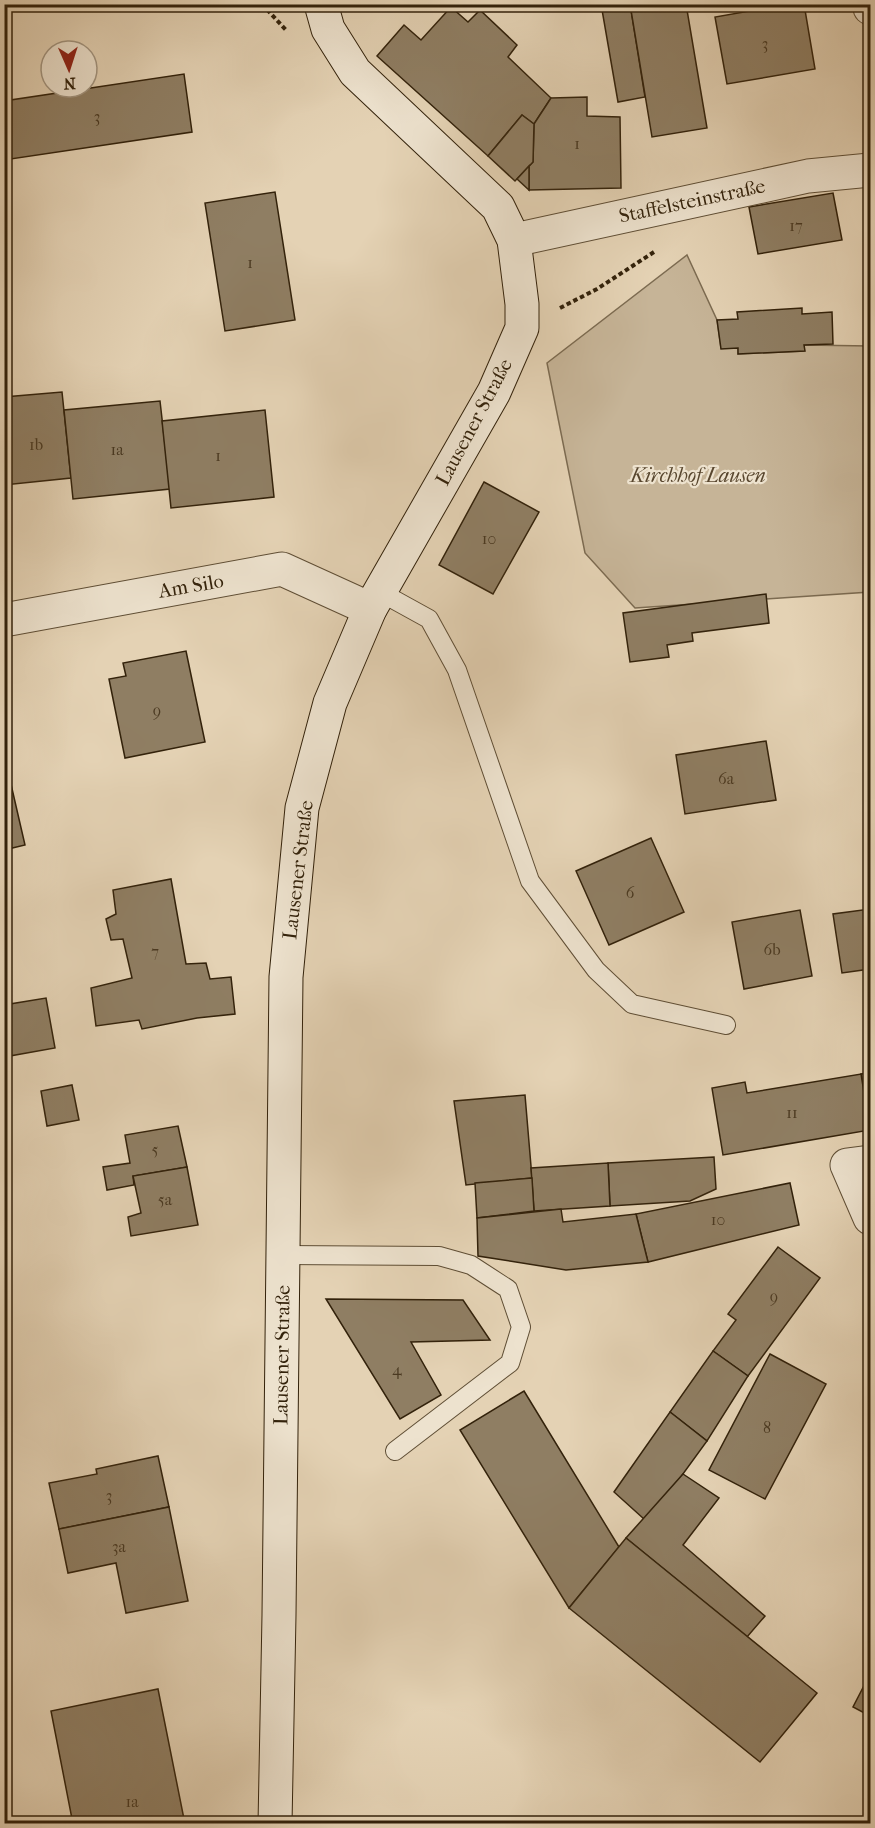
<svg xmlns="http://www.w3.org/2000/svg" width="875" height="1828" viewBox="0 0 875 1828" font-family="'IM FELL French Canon',serif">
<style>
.green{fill:#c6b497;stroke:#7c6b51;stroke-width:1.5}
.building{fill:#8f7e63;stroke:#33220b;stroke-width:1.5}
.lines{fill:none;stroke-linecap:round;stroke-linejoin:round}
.service-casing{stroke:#5f4e35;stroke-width:20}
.minor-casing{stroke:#5f4e35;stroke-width:35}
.secondary-casing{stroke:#33220b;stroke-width:35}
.path{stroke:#33220b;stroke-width:4;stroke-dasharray:4.5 3;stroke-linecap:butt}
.service{stroke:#ede2ce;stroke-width:18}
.minor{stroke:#ede2ce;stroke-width:33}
.secondary{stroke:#ede2ce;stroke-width:33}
.labels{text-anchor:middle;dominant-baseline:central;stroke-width:4.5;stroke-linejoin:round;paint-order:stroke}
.number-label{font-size:16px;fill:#4a3921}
.street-label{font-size:20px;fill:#33220b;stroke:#ede2ce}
.park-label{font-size:20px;font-style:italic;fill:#58462e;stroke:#ede2ce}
</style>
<rect width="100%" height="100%" fill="#e4d2b4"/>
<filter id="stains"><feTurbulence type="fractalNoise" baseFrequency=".00333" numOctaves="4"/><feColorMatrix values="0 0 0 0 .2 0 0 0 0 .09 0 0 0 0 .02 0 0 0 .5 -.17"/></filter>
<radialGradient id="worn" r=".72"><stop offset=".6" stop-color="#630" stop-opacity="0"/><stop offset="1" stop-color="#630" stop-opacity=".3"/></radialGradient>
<!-- green -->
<path class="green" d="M687,255L717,320L721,348H738V354L804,351V345L870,346V592L635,608L585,553L547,363Z"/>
<!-- building -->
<g class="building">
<path d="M601,4H630L645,97L618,102Z"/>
<path d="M630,4H686L707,128L652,137Z"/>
<path d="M789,4H804L815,69L727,84L715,17Z"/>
<path d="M451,7L468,22L480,10L517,45L508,57L551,98L534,124L522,115L488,156L377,56L404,25L421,40Z"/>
<path d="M184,74L192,132L4,160V101Z"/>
<path d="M587,97V116L620,117L621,188L529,190V166L533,162L534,124L551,98Z"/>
<path d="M522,115L534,124L533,162L515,181L488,156Z"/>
<path d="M529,166V190L517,179Z"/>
<path d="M275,192L295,320L225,331L205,203Z"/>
<path d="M833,193L842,240L758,254L749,207Z"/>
<path d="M802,308V314L832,312L833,344L804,345L805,351L738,354V348L721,349L717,320L738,319L737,312Z"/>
<path d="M62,392L71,478L4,485V397Z"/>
<path d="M160,401L170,489L73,499L64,410Z"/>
<path d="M265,410L274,497L171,508L162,421Z"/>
<path d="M484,482L539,512L493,594L439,565Z"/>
<path d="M766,594L769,623L692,633L693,641L667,645L669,657L630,662L623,613Z"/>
<path d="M186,651L205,742L125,758L109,679L126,676L123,663Z"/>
<path d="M766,741L776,800L685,814L676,755Z"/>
<path d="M10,780L25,845L4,850V781Z"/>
<path d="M651,838L684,912L609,945L576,871Z"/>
<path d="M171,879L186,964L206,963L210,979L231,977L235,1014L197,1018L142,1029L139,1020L96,1026L91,988L132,978L123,939L111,940L106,919L116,914L113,890Z"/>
<path d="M870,909V969L842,973L833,914Z"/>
<path d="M800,910L812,976L744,989L732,922Z"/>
<path d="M46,998L55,1048L4,1057V1005Z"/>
<path d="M870,1073V1130L861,1074Z"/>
<path d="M861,1074L870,1130L723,1155L712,1088L745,1082L747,1093Z"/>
<path d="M72,1085L79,1120L47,1126L41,1091Z"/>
<path d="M525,1095L532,1178L466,1185L454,1101Z"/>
<path d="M178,1126L187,1167L133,1176L134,1185L107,1190L103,1167L130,1163L125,1135Z"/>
<path d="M714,1157L716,1189L690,1201L610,1206L608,1163Z"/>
<path d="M608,1163L610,1206L534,1211L531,1168Z"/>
<path d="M187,1167L198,1225L131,1236L128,1217L141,1213L133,1176Z"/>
<path d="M532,1178L534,1211L477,1218L475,1183Z"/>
<path d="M790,1183L799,1225L648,1262L636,1214Z"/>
<path d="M561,1209L563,1222L636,1214L648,1262L566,1270L478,1256L477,1218Z"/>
<path d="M778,1247L820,1278L748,1376L713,1351L736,1320L728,1314Z"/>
<path d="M326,1299L463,1300L490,1340L411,1342L441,1395L400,1419Z"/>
<path d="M713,1351L748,1376L707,1441L670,1412Z"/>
<path d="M770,1354L826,1384L765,1499L709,1470Z"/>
<path d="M524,1391L619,1547L569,1608L460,1430Z"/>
<path d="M670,1412L707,1441L672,1489L644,1519L614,1492Z"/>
<path d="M158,1456L169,1507L59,1529L49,1483L97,1474L96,1469Z"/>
<path d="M683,1474L719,1498L683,1545L765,1616L747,1637L626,1538Z"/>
<path d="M169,1507L188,1601L126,1613L116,1563L68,1573L59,1529Z"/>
<path d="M626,1538L817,1693L760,1762L569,1608Z"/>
<path d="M870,1674V1716L853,1707Z"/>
<path d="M158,1689L185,1824H73L51,1711Z"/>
</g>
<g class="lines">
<!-- service casing -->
<g class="service-casing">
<g id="service">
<path d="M380,592L429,619L457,670L530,881L596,970L632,1004L726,1025"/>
<path d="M283,1255L439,1256L471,1265L508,1289L521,1327L510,1363L395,1451"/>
</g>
</g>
<!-- minor casing -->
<g class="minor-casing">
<g id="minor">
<path d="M870,4V8"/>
<path d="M514,240L808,176L870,170"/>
<path d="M4,620L282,569L370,609"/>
<path d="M870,1162L847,1165L870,1218"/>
</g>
</g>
<!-- secondary casing -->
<g class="secondary-casing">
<path id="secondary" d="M275,1824L279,1615L286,977L302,808L330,703L370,609L494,392L522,328V304L514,240L498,207L355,72L328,29L321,4"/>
</g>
<!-- path -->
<g class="path">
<path d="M262,4L286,30"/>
<path d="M560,308L597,289L654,252"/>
</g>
<!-- service -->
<use href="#service" class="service"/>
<!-- minor -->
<use href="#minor" class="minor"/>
<!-- secondary -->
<use href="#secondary" class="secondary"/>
</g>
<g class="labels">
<!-- number labels -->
<g class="number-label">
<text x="765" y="43">3</text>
<text x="97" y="116">3</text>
<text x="577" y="143">1</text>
<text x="796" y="225">17</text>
<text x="250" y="262">1</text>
<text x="36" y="444">1b</text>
<text x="117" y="449">1a</text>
<text x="218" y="455">1</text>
<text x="489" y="538">10</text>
<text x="157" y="710">9</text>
<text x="726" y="778">6a</text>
<text x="630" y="892">6</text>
<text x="772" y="949">6b</text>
<text x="155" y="951">7</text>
<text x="792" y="1112">11</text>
<text x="155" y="1149">5</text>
<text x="165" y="1199">5a</text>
<text x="718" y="1219">10</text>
<text x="774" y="1296">9</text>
<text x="397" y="1369">4</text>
<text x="767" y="1427">8</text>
<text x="109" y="1495">3</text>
<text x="119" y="1546">3a</text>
<text x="132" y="1801">1a</text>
</g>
<!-- street labels -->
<g class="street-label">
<text transform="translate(692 201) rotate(-12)">Staffelsteinstraße</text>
<text transform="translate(474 422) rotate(-62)">Lausener Straße</text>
<text transform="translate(191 586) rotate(-10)">Am Silo</text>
<text transform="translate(298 870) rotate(-83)">Lausener Straße</text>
<text transform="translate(282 1355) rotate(-89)">Lausener Straße</text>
</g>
<!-- park labels -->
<g class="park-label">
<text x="698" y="475">Kirchhof Lausen</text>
</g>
</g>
<!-- margin -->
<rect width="875" height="1828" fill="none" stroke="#e4d2b4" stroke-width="24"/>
<rect x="6" y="6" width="863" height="1816" fill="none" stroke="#33220b" stroke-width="3"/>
<rect x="12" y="12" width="851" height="1804" fill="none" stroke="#33220b" stroke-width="1.5"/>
<!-- north arrow -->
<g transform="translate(69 69) rotate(177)"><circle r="28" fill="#ede2ce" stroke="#a39580" stroke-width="1.5"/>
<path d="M0-4.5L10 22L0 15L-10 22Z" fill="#8f2418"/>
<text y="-9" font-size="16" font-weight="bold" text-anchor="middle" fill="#33220b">N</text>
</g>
<rect width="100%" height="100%" filter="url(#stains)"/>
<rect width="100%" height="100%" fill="url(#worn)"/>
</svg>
